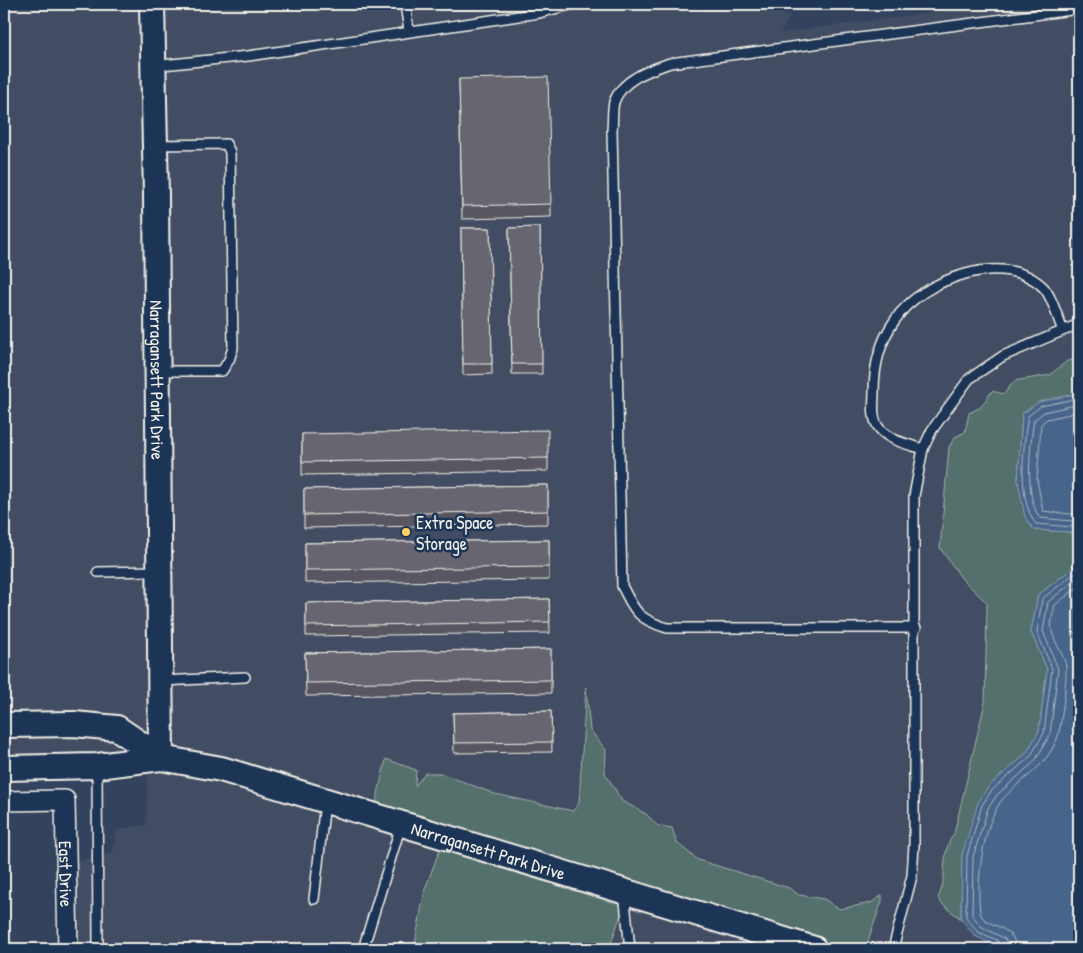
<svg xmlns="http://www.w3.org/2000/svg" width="1083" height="953" viewBox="0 0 1083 953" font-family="'Patrick Hand',sans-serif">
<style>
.built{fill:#424d63}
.green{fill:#536f6d;stroke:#a4b0aa}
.water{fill:#46658a;stroke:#8c9db0}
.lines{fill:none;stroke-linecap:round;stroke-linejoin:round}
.shore{stroke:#aeb9c2;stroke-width:1}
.service-casing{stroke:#f4f1e8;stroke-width:12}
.minor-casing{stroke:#f4f1e8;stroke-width:22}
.tertiary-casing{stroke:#f4f1e8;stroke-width:28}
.service{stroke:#1d3557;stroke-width:9}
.minor{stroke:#1d3557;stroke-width:19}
.tertiary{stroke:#1d3557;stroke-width:24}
.wall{fill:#585760;stroke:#f4f1e8}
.building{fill:#666570;stroke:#f4f1e8}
.poi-dot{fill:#ffd166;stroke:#1d3557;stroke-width:2}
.labels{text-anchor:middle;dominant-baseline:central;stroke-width:5;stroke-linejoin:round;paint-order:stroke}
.street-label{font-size:18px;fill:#f4f1e8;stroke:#1d3557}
.poi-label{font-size:18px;fill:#f4f1e8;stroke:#1d3557;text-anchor:start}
</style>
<rect width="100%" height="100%" fill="#33435e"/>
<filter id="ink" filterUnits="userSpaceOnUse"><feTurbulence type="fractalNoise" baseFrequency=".02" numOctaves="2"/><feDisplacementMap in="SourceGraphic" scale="10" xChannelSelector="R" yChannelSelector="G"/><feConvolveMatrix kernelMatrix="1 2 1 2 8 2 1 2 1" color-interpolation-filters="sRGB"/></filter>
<g filter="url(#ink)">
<!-- built -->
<g class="built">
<path d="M4,4H666L672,10L696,13L724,4L777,10L790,18L780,33L967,8L974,4H1079V359L1067,361L1050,375L1014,381L1004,394L992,391L981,407L969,413L965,432L955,437L962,579L987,603L985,702L954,834L946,844L943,905L961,919L975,936L994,945L999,949H865L882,901V895L871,903L839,909L824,899L799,895L789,888L698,860L646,814L622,801L605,773L606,750L590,730L586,692L579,803L573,811L495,794L440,773L415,787L399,762L444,842L425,889L414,949H71V863L112,853L117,830L146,825L148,771L4,772Z"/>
<path d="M626,900L790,949H609Z"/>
</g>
<!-- green -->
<g class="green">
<path d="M1079,359V393L1039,402L1022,414L1018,481L1034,530L1071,532L1078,548L1073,568L1038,595L1031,632L1047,669L1039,731L1026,754L988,787L962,855L961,919L943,905L938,898C949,876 939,853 954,834L985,702L987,603L962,579L940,548L949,447L955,437L965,432L969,413L981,407L992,391L1004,394L1014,381L1050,375L1067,361Z"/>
<path d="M586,687L590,730L606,750L605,773L622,801L646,814L658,826L672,828L677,843L698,860L789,888L799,895L824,899L839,909L871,903L882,895V901L865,949H790L626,900L609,949H414L425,889L443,841L374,811L386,759L416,770L415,786L425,773H440L495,794L573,811L579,803Z"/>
</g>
<!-- water -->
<path class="water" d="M1079,393V949H999L994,945L975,936L961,919L962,855L978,803L988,787L1026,754L1039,731L1047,669L1031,632L1038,595L1073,568L1078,548L1071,532L1034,530L1025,517L1018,481L1022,414L1039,402Z"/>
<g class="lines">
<!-- shore -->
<g class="shore">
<path d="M1079,398L1041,406L1028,416C1023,446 1017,500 1036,524L1072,527L1079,538"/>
<path d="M1079,404L1044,412L1034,420C1030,444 1024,498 1040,518L1072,521L1079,525"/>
<path d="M1079,412L1047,419L1041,424L1037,480L1043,511L1079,515"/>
<path d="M1002,949L997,940L978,932L966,917L967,856L982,805L992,790L1030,757L1044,733L1052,669L1037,632L1042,599L1076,572L1079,564"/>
<path d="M1009,949L1005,939L982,927L972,915L973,857L988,808L997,795L1035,761L1050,734L1058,669L1043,631L1048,602L1079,577"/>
<path d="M1016,949C1015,922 982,929 980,911C976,881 983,824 1002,800C1021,777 1044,771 1057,739C1061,729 1067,678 1066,667C1064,654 1055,644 1052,632C1050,624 1053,613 1055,605L1079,586"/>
</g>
<!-- service casing -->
<g class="service-casing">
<g id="service">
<path d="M405,4L409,31"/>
<path d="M153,66L248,56L539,13L574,4"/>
<path d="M156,145L226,144L230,152L233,348L229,360L222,371H158"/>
<path d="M923,449C908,444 889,441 879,428C871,418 874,403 874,392C874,366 880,341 895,320C921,279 1007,249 1044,288C1053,298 1057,318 1063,330"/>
<path d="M98,572L158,571"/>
<path d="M916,628H667C638,619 635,612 622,586L612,130C613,122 612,110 614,102C622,79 650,70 670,63L1079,9"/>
<path d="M161,681L245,677"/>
<path d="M97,766L98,949"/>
<path d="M624,892L630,949"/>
<path d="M314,899L325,802"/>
<path d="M363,949L401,825"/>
<path d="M893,949L912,876L914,845V496L923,449L932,430L969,379L1003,356L1079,324"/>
</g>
</g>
<!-- minor casing -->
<g class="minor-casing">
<g id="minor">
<path id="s1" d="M4,801L65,800L68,949"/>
</g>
</g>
<!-- tertiary casing -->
<g class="tertiary-casing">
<g id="tertiary">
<path id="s2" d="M152,4L156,195L161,758"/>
<path d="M4,725L74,724L117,728L161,758"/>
<path id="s3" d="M4,768L97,766L161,758L221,769L814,949"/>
</g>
</g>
<!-- service -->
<use href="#service" class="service"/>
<!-- minor -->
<use href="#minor" class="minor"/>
<!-- tertiary -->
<use href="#tertiary" class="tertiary"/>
</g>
<!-- wall -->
<g class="wall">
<path d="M459,79L551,204V217L462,219Z"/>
<path d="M540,227L542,374H512L509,228Z"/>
<path d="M461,228H490L492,374L463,375Z"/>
<path d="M302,434L548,458V471L302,475Z"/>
<path d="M548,485V524L304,528V489Z"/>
<path d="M549,540V580L305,583V543Z"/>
<path d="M549,599L550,633L306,636V603Z"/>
<path d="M551,649V693L306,696L305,653Z"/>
<path d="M551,711L552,752L454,753L453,713Z"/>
</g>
<!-- building -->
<g class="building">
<path d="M548,77L551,204L462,206L459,79Z"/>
<path d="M540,227L542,364H512L509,228Z"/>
<path d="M461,228H490L492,364H463Z"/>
<path d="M548,430V458L302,462V434Z"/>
<path d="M548,485V511L304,515V489Z"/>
<path d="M549,540V567L305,570V543Z"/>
<path d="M549,599L550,622L306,626V603Z"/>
<path d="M551,649V680L306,683L305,653Z"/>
<path d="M551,711L552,742L454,743L453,713Z"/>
</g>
</g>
<!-- markers -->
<circle class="poi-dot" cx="406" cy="532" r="5"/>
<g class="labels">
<!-- street labels -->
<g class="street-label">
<text stroke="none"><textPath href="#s2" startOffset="376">Narragansett Park Drive</textPath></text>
<text stroke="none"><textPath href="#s3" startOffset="498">Narragansett Park Drive</textPath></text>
<text stroke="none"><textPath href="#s1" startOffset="135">East Drive</textPath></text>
</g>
<!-- poi labels -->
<g class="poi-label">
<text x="416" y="522">Extra Space<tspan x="416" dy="21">Storage</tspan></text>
</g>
</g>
<!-- margin -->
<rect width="1083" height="953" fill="none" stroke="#1d3557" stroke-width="20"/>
<rect x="10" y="10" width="1063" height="933" fill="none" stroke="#f4f1e8" stroke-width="2" filter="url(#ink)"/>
</svg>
